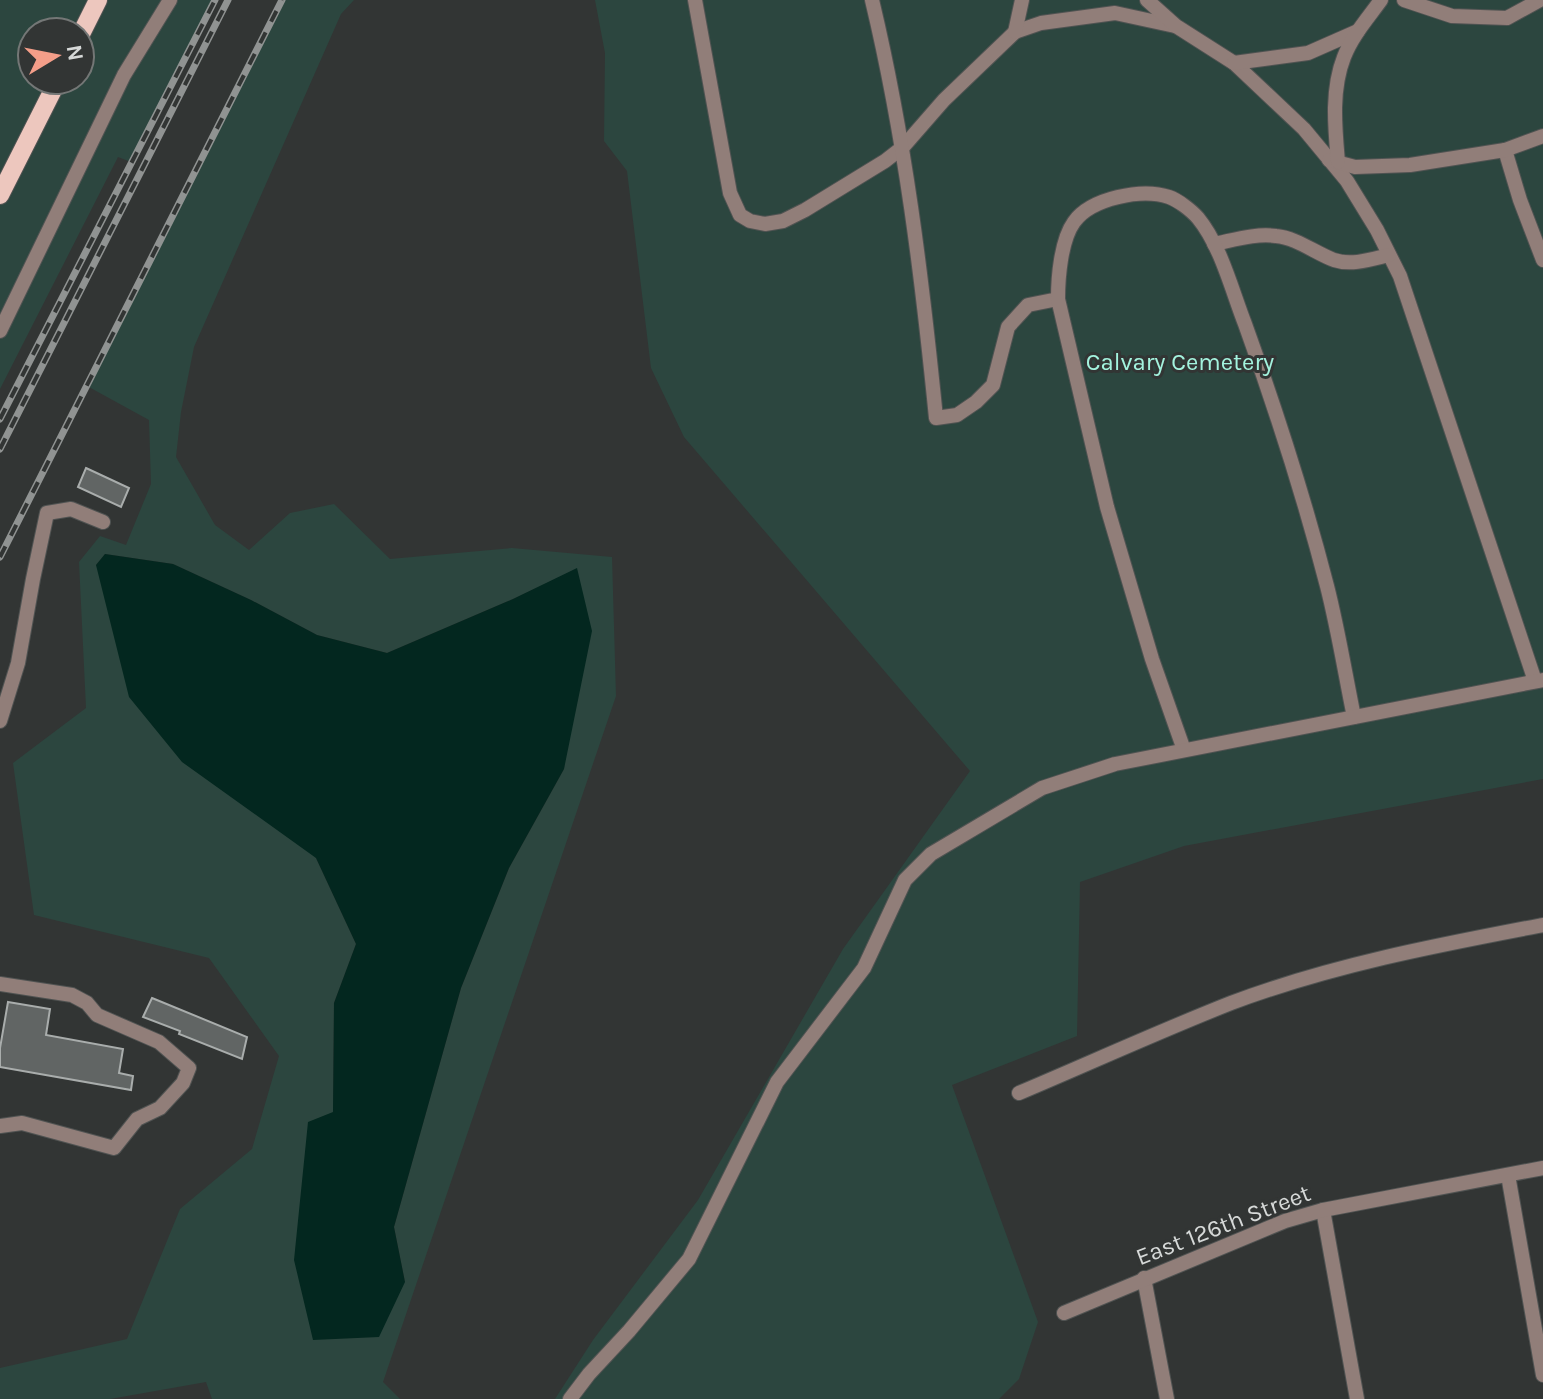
<svg xmlns="http://www.w3.org/2000/svg" width="1543" height="1399" viewBox="0 0 1543 1399" font-family="Karla,sans-serif">
<style>
.green{fill:#2c463f;fill-rule:evenodd}
.water{fill:#03271f}
.building{fill:#616564;stroke:#a9adac;stroke-width:2}
.lines{fill:none;stroke-linecap:round;stroke-linejoin:round}
.minor-casing{stroke:#505352;stroke-width:16}
.major-casing{stroke:#505352;stroke-width:20}
.minor{stroke:#917e79;stroke-width:14}
.major{stroke:#edc7be;stroke-width:18}
.rail-casing{stroke:#909392;stroke-width:7}
.rail{stroke:#323534;stroke-width:4;stroke-dasharray:12;stroke-linecap:butt}
.labels{text-anchor:middle;dominant-baseline:central;stroke-width:6;stroke-linejoin:round;paint-order:stroke}
.park-label{font-size:24px;fill:#a3f3de;stroke:#323534}
.street-label{font-size:24px;fill:#d6d9d8;stroke:#323534}
</style>
<rect width="100%" height="100%" fill="#323534"/>
<!-- green -->
<g class="green">
<path d="M0,0H215L131,162L118,157L0,389ZM32,32H80V80H32Z"/>
<path d="M282,0H354L341,14L194,347L181,412L176,457L215,525L249,550L290,513L334,504L390,559L512,548L612,557L616,696L383,1382L400,1399H212L206,1382L110,1399H0V1368L127,1339L180,1209L252,1149L279,1056L209,958L34,915L13,763L86,708L79,562L100,536L126,545L151,484L149,420L87,386ZM105,554L173,564L251,600L317,635L387,653L513,599L577,569L564,769L509,868L461,988L394,1227L405,1282L333,1112L334,1003L356,944L316,858L96,565Z"/>
<path d="M595,0H1543V779L1184,846L1080,882L1077,1036L952,1085L1038,1322L1019,1379L999,1399H555L593,1340L698,1200L843,949L970,771L684,437L651,368L627,171L604,141L605,53Z"/>
</g>
<!-- water -->
<path class="water" d="M105,554L173,564L251,600L317,635L387,653L513,599L577,568L592,631L564,769L509,868L461,988L394,1227L405,1282L379,1337L313,1340L294,1260L308,1122L333,1112L334,1003L356,944L316,858L182,762L129,697L96,565Z"/>
<!-- building -->
<g class="building">
<path d="M86,468L129,488L121,507L78,487Z"/>
<path d="M152,998L247,1037L242,1059L179,1034L180,1031L143,1017Z"/>
<path d="M8,1002L50,1009L46,1035L123,1049L119,1073L133,1076L131,1090L0,1067V1048Z"/>
</g>
<g class="lines">
<!-- minor casing -->
<g class="minor-casing">
<g id="minor">
<path d="M695,0L730,193L740,215L750,221L765,224L783,221L805,210L885,161L903,147L944,100L1015,32L1041,23L1115,13L1175,26"/>
<path d="M872,0C905,138 922,277 936,418L957,415L976,402L993,385L1008,327L1028,305L1058,299"/>
<path d="M1147,0L1176,26L1234,63L1304,129L1347,181L1377,230L1400,276L1535,681"/>
<path d="M1404,0L1452,16L1507,18L1540,0"/>
<path d="M1015,32L1022,0"/>
<path d="M1234,63L1308,53L1358,31"/>
<path d="M1505,150L1520,200L1543,260"/>
<path d="M1329,160L1355,167L1410,165L1505,150L1543,136"/>
<path d="M1338,162C1335,128 1331,90 1344,57C1352,36 1368,18 1381,0"/>
<path d="M1214,244C1234,240 1256,233 1276,236C1297,238 1315,253 1334,260C1352,266 1372,259 1389,255"/>
<path d="M0,331L124,75L170,0"/>
<path d="M0,721L18,663L33,579L47,513L71,509L103,522"/>
<path d="M1184,750L1152,659L1107,507L1058,299C1058,277 1061,240 1074,222C1091,198 1142,188 1169,197C1178,200 1192,211 1198,218C1221,246 1232,291 1245,324C1276,410 1304,497 1327,586C1338,629 1345,673 1354,717"/>
<path d="M0,984L72,995L87,1003L97,1015L159,1042L189,1068L183,1083L160,1108L137,1119L114,1148L22,1123L0,1126"/>
<path d="M1019,1093C1090,1063 1160,1031 1231,1003C1332,965 1438,945 1543,925"/>
<path d="M1508,1175L1543,1375"/>
<path d="M1323,1210L1357,1399"/>
<path d="M1144,1278L1167,1399"/>
<path d="M1064,1313L1285,1221L1323,1210L1543,1168"/>
<path d="M570,1399L589,1374L629,1331L689,1259L777,1082L864,968L905,880L931,854L1042,788L1115,764L1543,680"/>
</g>
</g>
<!-- major casing -->
<g class="major-casing">
<g id="major">
<path d="M80,36L98,0"/>
<path d="M0,195L58,80"/>
</g>
</g>
<!-- minor -->
<use href="#minor" class="minor"/>
<!-- major -->
<use href="#major" class="major"/>
<!-- rail casing -->
<g class="rail-casing">
<g id="rail">
<path d="M0,419L215,0"/>
<path d="M0,449L228,0"/>
<path d="M0,557L282,0"/>
</g>
</g>
<!-- rail -->
<use href="#rail" class="rail"/>
</g>
<g class="labels">
<!-- park labels -->
<g class="park-label">
<text x="1180" y="362">Calvary Cemetery</text>
</g>
<!-- street labels -->
<g class="street-label">
<text transform="translate(1223 1225) rotate(-21)">East 126th Street</text>
</g>
</g>
<!-- north arrow -->
<g transform="translate(56 56) rotate(80)"><circle r="38" fill="#323534" stroke="#747776" stroke-width="2"/>
<path d="M0-6L14 30L0 20L-14 30Z" fill="#f49e89"/>
<text y="-12" font-size="22" font-weight="bold" text-anchor="middle" fill="#d6d9d8">N</text>
</g>
</svg>
